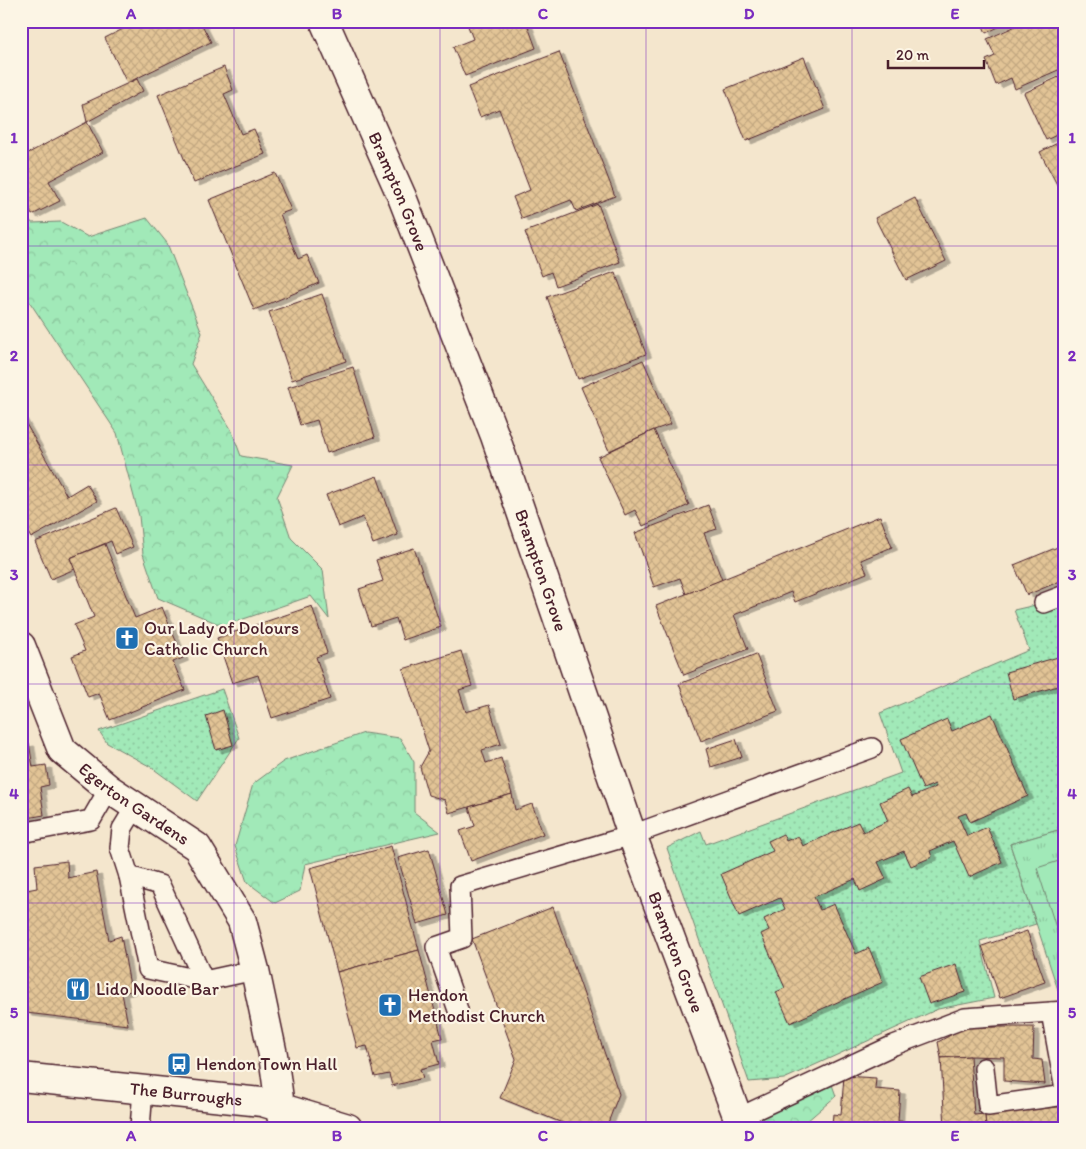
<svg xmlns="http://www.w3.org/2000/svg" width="1086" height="1149" viewBox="0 0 1086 1149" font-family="Itim,sans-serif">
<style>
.grass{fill:url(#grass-dots);stroke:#768472}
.forest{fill:url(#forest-crowns);stroke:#768472}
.park{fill:url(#park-tufts);stroke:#768472}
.pitch{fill:#a1e9b8;stroke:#768472}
.building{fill:url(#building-cross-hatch);stroke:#4a1f2b;filter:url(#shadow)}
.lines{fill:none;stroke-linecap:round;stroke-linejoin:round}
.service-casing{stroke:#4a1f2b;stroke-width:22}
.minor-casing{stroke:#4a1f2b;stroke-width:31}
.primary-casing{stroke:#4a1f2b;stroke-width:31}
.service{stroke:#fcf5e5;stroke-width:19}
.minor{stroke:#fcf5e5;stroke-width:28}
.primary{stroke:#fcf5e5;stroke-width:28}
.grid{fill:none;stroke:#7b2cbf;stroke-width:1;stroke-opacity:0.55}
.labels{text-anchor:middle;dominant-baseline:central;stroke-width:4.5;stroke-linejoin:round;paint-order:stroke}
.street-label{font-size:18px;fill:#4a1f2b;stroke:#fcf5e5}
.poi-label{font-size:18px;fill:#4a1f2b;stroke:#fcf5e5;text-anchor:start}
.neatline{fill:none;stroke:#7b2cbf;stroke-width:2}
.grid-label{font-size:16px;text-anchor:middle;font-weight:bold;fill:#7b2cbf}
</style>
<defs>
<pattern id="grass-dots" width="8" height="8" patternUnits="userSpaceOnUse" patternTransform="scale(1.25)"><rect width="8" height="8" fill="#a1e9b8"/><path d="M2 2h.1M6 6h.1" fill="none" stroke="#8cc79e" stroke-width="1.8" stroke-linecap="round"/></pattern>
<pattern id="forest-crowns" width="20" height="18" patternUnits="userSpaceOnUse" patternTransform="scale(1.25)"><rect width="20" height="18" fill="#a1e9b8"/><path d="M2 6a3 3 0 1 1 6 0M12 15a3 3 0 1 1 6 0" fill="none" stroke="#8cc79e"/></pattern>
<pattern id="park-tufts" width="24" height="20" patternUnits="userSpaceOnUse" patternTransform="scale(1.25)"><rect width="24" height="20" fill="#a1e9b8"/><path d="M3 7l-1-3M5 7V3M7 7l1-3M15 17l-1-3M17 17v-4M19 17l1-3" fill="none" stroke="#8cc79e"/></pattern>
<pattern id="building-cross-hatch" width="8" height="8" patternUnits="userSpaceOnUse" patternTransform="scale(1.25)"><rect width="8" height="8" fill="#e2c496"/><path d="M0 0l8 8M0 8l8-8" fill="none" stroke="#c3a881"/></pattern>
<filter id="shadow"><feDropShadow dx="5.5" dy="3" stdDeviation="0" flood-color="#0004"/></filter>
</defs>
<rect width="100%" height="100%" fill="#f4e6cd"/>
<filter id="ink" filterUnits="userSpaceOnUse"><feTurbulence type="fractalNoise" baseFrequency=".02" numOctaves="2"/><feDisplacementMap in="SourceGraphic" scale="10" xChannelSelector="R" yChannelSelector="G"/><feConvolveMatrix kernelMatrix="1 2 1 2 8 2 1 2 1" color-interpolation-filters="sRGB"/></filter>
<g filter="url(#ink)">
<!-- grass -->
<g class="grass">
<path d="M1044,603L1064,605L1065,607V828L1010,844L1036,924L980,941L994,998L938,1009L784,1079L749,1082L667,848L701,831L706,844L901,773L880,713L1029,650L1014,610Z"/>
<path d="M222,689L239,738L197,801L151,767L107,743L99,731Z"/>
<path d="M21,1120L109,1122V1128H21Z"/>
</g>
<!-- forest -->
<g class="forest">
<path d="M21,208L32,223L61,222L88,237L147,218L167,243L202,333L191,364L231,429L241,456L293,465L277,497L291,538L323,570L329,619L311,596L223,626L158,598L143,554L139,516L117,433L21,289Z"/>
<path d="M364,733L400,738L414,762V812L440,832L305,864L300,891L275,903L247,882L235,846L253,784L284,761Z"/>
<path d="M829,1076L836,1096L799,1128H752V1119Z"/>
</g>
<!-- park -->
<path class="park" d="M1065,828V1001L1062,1002L1010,844Z"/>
<!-- pitch -->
<path class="pitch" d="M1065,859V956L1037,868Z"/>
<!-- building -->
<g class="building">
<path d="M139,21H200L211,42L127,83L105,38Z"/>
<path d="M466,21H526L536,48L465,76L453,47L473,39Z"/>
<path d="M981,21H1011L986,33Z"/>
<path d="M1027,21H1059L1065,34V67L1015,89L1011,78L996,85L986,60L995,56L987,39Z"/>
<path d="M559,52L615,196L576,211L571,200L522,219L513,197L530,190L499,109L480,117L468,87Z"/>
<path d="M804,57L825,109L746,141L725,89Z"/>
<path d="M224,67L233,90L224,94L241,134L254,129L265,154L194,183L158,95Z"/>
<path d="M1065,74V131L1046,140L1024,93Z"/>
<path d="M137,79L143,91L87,122L83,104Z"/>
<path d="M87,122L103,152L49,181L60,201L32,215L21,195V157Z"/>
<path d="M1065,139V200L1040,152Z"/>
<path d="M275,173L291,210L280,214L298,259L307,255L319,283L254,310L209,200Z"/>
<path d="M915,198L946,261L906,280L875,218Z"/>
<path d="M598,204L620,262L556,286L551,272L542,276L525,232Z"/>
<path d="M615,272L646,354L578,379L547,297Z"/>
<path d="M322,294L346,361L292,380L269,312Z"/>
<path d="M643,360L671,424L654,430L609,451L581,387Z"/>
<path d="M353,367L375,437L327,453L317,420L300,425L288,387Z"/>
<path d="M21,415L67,496L87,484L97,501L31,538L21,520Z"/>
<path d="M654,430L689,505L643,526L635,510L625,515L598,457Z"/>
<path d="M377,476L398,535L373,544L363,517L338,527L326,495Z"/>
<path d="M708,505L717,529L704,533L722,580L686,594L680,578L654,587L635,533Z"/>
<path d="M116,508L133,547L116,554L111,541L70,558L75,569L51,579L35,542Z"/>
<path d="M880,516L892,547L861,560L867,573L795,602L791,592L734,615L748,649L684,675L656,606Z"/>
<path d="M105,544L135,618L162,607L183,658L173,662L185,690L110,720L99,693L88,697L72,656L85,651L74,625L94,617L70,558Z"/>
<path d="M1065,544V579L1027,595L1014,565Z"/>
<path d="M414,548L441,627L403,640L396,618L371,626L359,589L383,581L376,560Z"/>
<path d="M312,606L327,653L316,657L330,699L272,718L258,675L232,683L217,638Z"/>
<path d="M461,651L472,686L459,690L466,712L489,705L501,744L482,750L486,763L501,758L512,794L449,813L445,800L428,795L420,767L429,751L403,669Z"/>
<path d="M756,654L778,711L701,741L679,684Z"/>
<path d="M1065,655V684L1013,699L1006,672Z"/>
<path d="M223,710L233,745L216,750L206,716Z"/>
<path d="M992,714L1028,796L970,822L966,813L958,816L967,836L987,827L1002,862L969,877L953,841L930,851L932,857L911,866L904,851L878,862L886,879L860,891L855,879L814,897L820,910L834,904L856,954L869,948L883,982L790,1023L776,992L785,988L761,934L769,930L764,919L785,909L780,898L739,916L721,874L773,851L768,841L783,834L786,841L798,836L803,846L858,822L863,832L888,821L880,802L908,789L912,797L936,787L935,784L923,789L901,739L947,719L952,731Z"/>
<path d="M736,739L742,757L711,767L706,749Z"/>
<path d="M29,743L33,767L46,765L49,785L40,787L44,815L21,819V744Z"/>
<path d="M512,794L515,810L532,804L543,834L471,861L460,831L475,826L469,807Z"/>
<path d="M391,846L419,950L337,972L310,868Z"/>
<path d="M429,849L448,915L417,924L398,858Z"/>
<path d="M67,861L68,878L96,872L109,940L121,936L131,991L122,993L128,1025L26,1013L21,987V891L37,888L35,865Z"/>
<path d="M553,907L619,1094L606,1128H575L500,1098L516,1059L472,939Z"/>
<path d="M1027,931L1045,982L1000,998L982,946Z"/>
<path d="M419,950L442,1038L433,1040L439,1064L420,1069L423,1078L392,1086L389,1074L375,1077L367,1046L357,1048L337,972Z"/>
<path d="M956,964L965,992L929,1004L919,977Z"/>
<path d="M965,1027H1034L1033,1059L1042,1060L1045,1084L1004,1081V1057L970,1056L941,1058L938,1042Z"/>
<path d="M970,1056L974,1115L985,1114L986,1128H945L941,1058Z"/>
<path d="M844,1076L876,1078L875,1089L900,1091L898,1121L923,1122L922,1128H806L807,1122L832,1124L833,1114L841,1115Z"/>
<path d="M1065,1106V1128H986L985,1114Z"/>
</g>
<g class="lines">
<!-- service casing -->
<g class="service-casing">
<g id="service">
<path d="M1044,603L1065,595"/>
<path d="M21,833L91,820L109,789"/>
<path d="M129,876L120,848L122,829L136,806"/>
<path d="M204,981L160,885L129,876L148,969L204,981L255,970"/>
<path d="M458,1010L436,947L462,938L460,886L632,835L872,748"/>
<path d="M1051,1012L1065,1090"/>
<path d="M984,1068L988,1106L1065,1095"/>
<path d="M738,1118L894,1045L965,1018L1065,1011"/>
<path d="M140,1128L143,1090"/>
</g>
</g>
<!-- minor casing -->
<g class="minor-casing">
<g id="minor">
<path id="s1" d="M324,21L402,197L495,436L632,835L738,1118L740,1128"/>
<path id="s2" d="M21,646L62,750L109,789L197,847L242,921L255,970L273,1055L283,1128"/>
</g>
</g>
<!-- primary casing -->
<g class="primary-casing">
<g id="primary">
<path id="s3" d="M21,1077L262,1102L348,1128"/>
</g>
</g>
<!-- service -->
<use href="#service" class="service"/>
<!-- minor -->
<use href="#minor" class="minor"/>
<!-- primary -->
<use href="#primary" class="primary"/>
</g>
</g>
<!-- grid -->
<path class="grid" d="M234,21V1128M440,21V1128M646,21V1128M852,21V1128M21,246H1065M21,465H1065M21,684H1065M21,903H1065"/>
<!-- icons -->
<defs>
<g id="church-square" transform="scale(1.25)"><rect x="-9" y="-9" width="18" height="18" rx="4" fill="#1f6fb2" stroke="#fcf5e5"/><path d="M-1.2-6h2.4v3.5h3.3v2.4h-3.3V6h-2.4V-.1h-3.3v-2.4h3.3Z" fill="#fff"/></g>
<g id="restaurant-square" transform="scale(1.25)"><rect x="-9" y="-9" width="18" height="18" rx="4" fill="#1f6fb2" stroke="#fcf5e5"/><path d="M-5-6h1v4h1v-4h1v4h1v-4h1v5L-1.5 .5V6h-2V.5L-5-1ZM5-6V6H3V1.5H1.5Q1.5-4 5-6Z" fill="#fff"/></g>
<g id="bus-square" transform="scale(1.25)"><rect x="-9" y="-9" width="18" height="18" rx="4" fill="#1f6fb2" stroke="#fcf5e5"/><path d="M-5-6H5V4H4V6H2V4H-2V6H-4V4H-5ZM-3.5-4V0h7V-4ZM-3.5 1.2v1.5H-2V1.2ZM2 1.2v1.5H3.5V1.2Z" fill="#fff"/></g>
</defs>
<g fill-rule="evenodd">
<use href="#church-square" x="127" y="638"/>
<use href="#restaurant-square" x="78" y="989"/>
<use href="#church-square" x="390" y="1005"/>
<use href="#bus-square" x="179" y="1064"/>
</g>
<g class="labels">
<!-- street labels -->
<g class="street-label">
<text stroke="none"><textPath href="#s1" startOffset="186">Brampton Grove</textPath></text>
<text stroke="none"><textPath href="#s1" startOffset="591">Brampton Grove</textPath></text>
<text stroke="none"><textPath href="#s2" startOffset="202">Egerton Gardens</textPath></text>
<text stroke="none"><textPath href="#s1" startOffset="996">Brampton Grove</textPath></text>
<text stroke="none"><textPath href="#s3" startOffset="166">The Burroughs</textPath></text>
</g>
<!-- poi labels -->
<g class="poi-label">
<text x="144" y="628">Our Lady of Dolours<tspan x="144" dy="21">Catholic Church</tspan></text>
<text x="96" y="989">Lido Noodle Bar</text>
<text x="408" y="995">Hendon<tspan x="408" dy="21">Methodist Church</tspan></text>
<text x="196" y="1064">Hendon Town Hall</text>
</g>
</g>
<!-- margin -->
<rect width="1086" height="1149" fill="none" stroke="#fcf5e5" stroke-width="55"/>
<!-- scale -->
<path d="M888 60v8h96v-8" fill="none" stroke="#4a1f2b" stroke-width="2.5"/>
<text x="896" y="60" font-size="15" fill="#4a1f2b" stroke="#fcf5e5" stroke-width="4" paint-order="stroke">20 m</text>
<rect x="28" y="28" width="1030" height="1094" class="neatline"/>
<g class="grid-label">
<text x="131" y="19">A</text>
<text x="337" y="19">B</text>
<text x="543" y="19">C</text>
<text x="749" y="19">D</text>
<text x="955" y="19">E</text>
<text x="14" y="143">1</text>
<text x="1072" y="143">1</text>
<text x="14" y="361">2</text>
<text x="1072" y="361">2</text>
<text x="14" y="580">3</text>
<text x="1072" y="580">3</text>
<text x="14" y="799">4</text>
<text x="1072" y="799">4</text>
<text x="14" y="1018">5</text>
<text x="1072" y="1018">5</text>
<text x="131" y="1141">A</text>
<text x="337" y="1141">B</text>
<text x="543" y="1141">C</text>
<text x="749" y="1141">D</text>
<text x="955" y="1141">E</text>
</g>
</svg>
